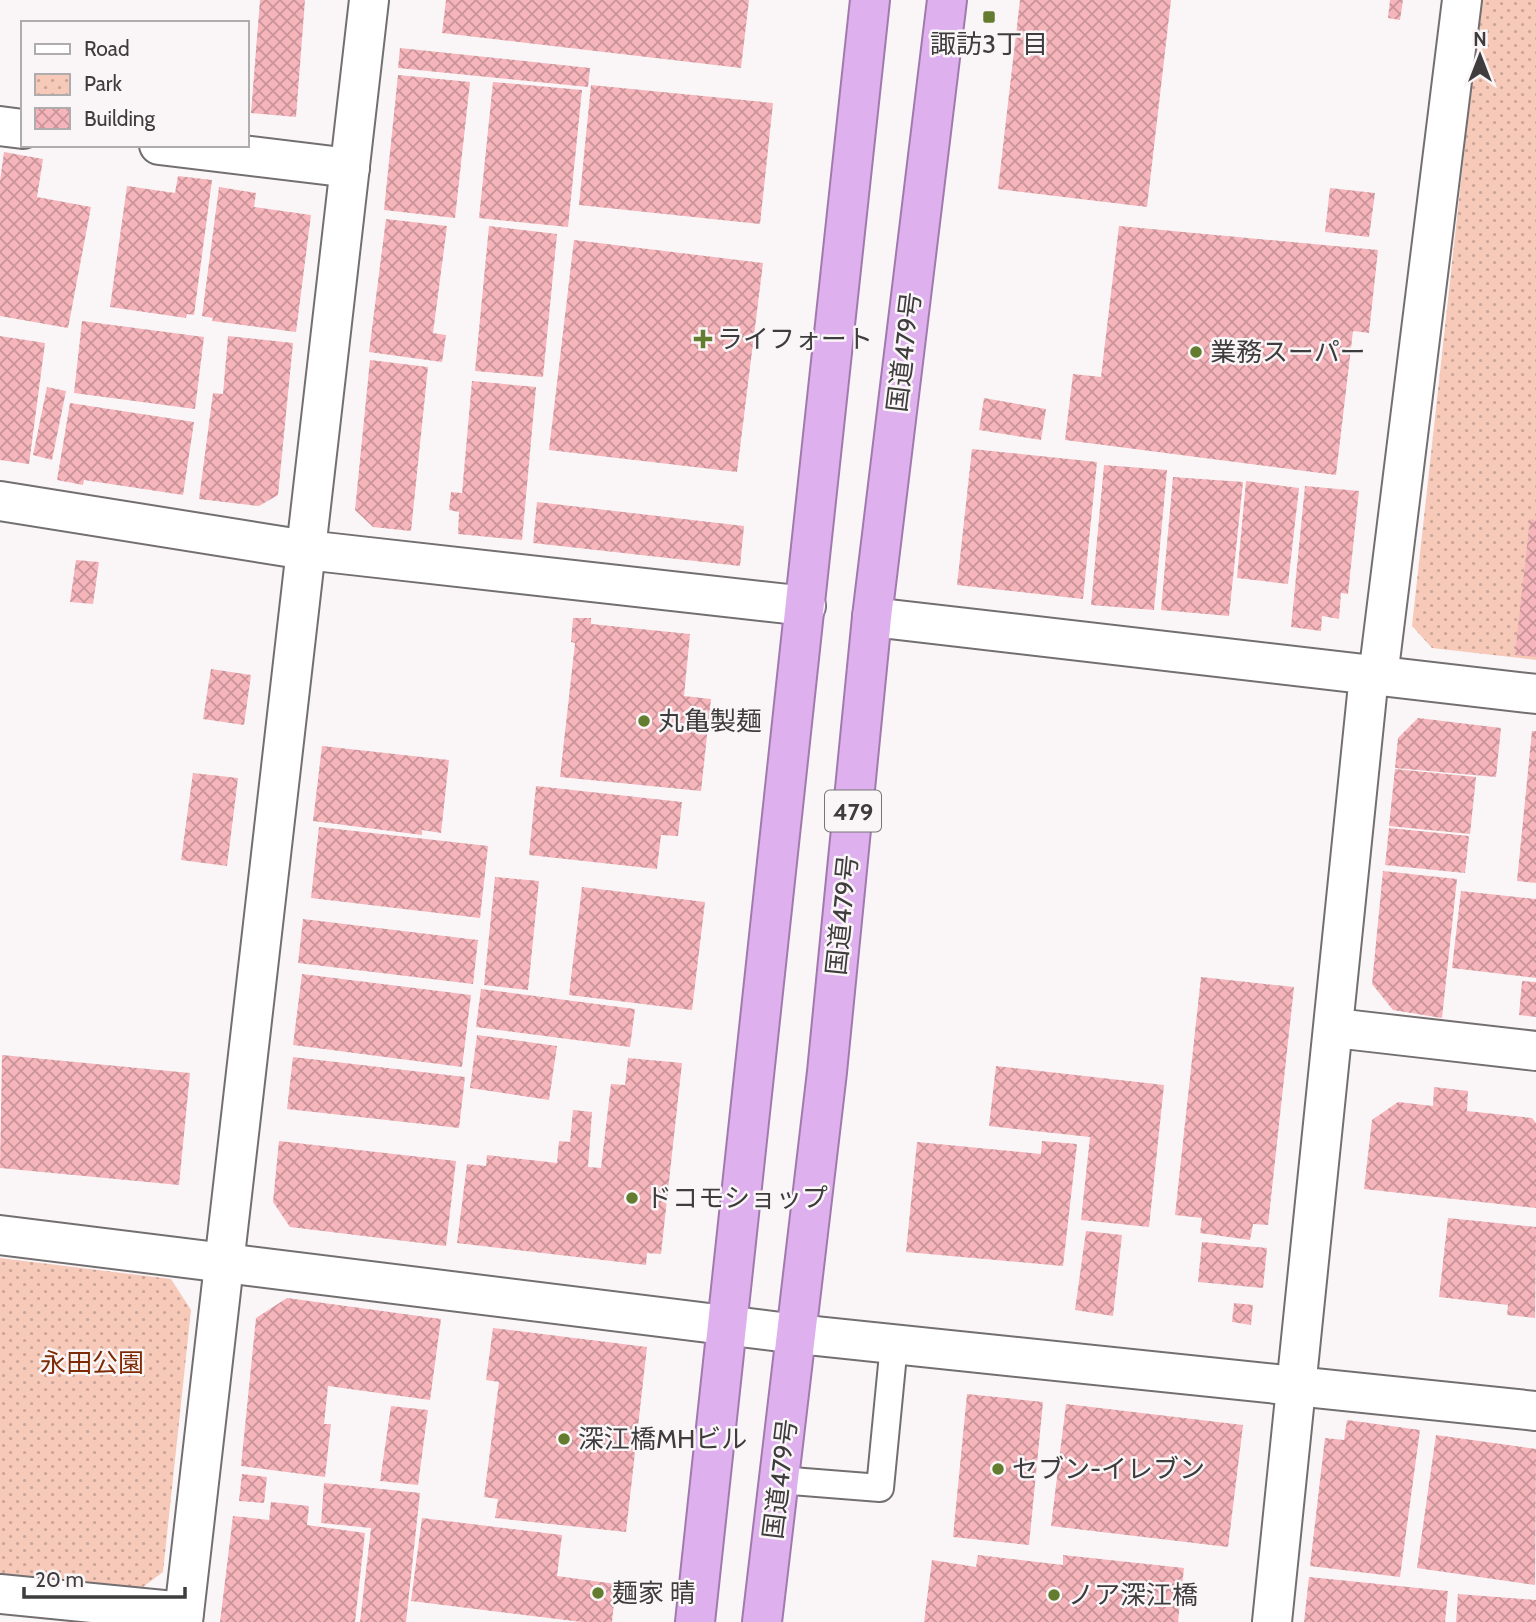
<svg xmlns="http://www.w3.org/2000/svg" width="1536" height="1622" viewBox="0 0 1536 1622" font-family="Cabin,'Noto Sans JP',sans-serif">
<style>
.park{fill:url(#park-dots)}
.building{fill:url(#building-cross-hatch)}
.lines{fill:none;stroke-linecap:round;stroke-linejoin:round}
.service-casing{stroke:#736f71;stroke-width:30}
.minor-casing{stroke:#736f71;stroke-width:42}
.trunk-casing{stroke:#a07aad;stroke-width:42}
.service{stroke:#fff;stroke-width:26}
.minor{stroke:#fff;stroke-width:38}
.trunk{stroke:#deb0ee;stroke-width:38}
.poi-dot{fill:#637c2f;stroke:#faf6f8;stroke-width:2.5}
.labels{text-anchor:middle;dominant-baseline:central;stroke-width:5;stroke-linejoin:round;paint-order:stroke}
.shield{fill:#faf6f8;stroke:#767475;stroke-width:2}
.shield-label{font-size:24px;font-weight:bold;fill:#3e3c3d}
.poi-label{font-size:26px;fill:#3e3c3d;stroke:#faf6f8;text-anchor:start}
.street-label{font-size:26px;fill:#3e3c3d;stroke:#faf6f8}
.park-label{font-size:26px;fill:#7e2b03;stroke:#faf6f8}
</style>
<defs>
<pattern id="park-dots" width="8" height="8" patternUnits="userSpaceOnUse" patternTransform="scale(1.75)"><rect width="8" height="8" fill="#f6c9b9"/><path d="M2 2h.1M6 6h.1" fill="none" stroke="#c9a498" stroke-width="1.8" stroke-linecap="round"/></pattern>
<pattern id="building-cross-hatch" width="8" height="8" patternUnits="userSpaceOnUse" patternTransform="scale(1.75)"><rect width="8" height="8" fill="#f5b5bb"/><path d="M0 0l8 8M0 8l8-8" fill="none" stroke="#c89499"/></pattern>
</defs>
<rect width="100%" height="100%" fill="#faf6f8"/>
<!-- park -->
<g class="park">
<path d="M1481,0H1536V660L1432,648L1412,626Z"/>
<path d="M0,1258L171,1279L191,1310L163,1572L135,1593L0,1577Z"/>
</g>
<!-- building -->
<g class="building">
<path d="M260,0H305L296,117L251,113Z"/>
<path d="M446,0H749L741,68L442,33Z"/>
<path d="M1020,0H1171L1147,207L998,189Z"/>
<path d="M1390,0H1403L1400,20L1388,18Z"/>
<path d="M400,48L590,68L588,87L398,68Z"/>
<path d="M398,75L470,82L455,218L384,210Z"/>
<path d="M493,82L582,90L568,227L479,218Z"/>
<path d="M591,85L773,103L760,224L579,205Z"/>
<path d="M4,152L43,159L37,197L91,207L68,328L0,316V181Z"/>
<path d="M178,176L212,180L194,315L187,314L186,318L110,307L127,186L175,193Z"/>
<path d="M219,187L256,193L254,207L311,215L296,332L212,321L213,318L202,316Z"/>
<path d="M1330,188L1375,193L1369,237L1325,232Z"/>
<path d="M386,219L447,226L433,333L446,335L442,362L369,352Z"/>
<path d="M489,226L557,234L543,377L475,371Z"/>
<path d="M1119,226L1378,250L1369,333L1353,331L1336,475L1065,440L1073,374L1101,377Z"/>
<path d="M574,240L763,263L737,472L549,450Z"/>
<path d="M82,321L204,337L195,409L74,393Z"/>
<path d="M0,336L45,343L29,464L0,460Z"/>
<path d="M228,336L293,343L278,495L259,506L199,499L213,393L223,394Z"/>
<path d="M370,360L428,367L411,531L373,527L355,510Z"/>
<path d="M472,381L536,387L522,540L458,534L459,512L449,510L451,492L462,493Z"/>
<path d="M47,387L66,391L52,460L33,455Z"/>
<path d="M984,398L1046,409L1041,440L979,430Z"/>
<path d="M70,403L194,422L183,495L84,480L83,485L57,480Z"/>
<path d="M972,449L1097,462L1083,599L957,585Z"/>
<path d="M1104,465L1167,470L1154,610L1091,605Z"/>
<path d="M1173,477L1243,482L1229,616L1161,610Z"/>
<path d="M1246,481L1299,488L1288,584L1237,578Z"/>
<path d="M1305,486L1359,491L1348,594L1341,593L1339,619L1322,616L1321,631L1291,627Z"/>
<path d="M537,502L744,526L740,566L533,543Z"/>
<path d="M1530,519L1536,520V657L1515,655Z"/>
<path d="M76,560L99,562L93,604L70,602Z"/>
<path d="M573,618H591V624L690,634L684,696L711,699L701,791L560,777L575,643L571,642Z"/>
<path d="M211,669L251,675L244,725L203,719Z"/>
<path d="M1418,718L1501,728L1496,777L1395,768L1398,738Z"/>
<path d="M1532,731H1536V883L1517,881Z"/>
<path d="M322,746L449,760L441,833L422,830V835L313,821Z"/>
<path d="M1395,769L1476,777L1470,834L1389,826Z"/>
<path d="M193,773L238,778L227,866L181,860Z"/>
<path d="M536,786L682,802L678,836L661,835L657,869L529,855Z"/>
<path d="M319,827L488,846L480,918L311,898Z"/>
<path d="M1389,828L1469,836L1465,873L1385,865Z"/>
<path d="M1383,871L1457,879L1442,1018L1393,1010L1372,984Z"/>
<path d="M495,877L539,881L528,990L484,985Z"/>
<path d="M582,887L705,902L692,1010L569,995Z"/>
<path d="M1461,891L1536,899V978L1452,968Z"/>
<path d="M303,919L478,940L473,984L298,963Z"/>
<path d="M302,974L471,995L462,1067L293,1045Z"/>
<path d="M1201,977L1294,987L1268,1225L1253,1224L1250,1240L1200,1233L1202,1218L1175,1215Z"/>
<path d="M1522,981L1536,982V1017L1519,1015Z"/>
<path d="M481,989L635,1009L630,1047L476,1027Z"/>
<path d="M477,1035L557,1046L549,1100L470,1088Z"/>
<path d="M2,1055L190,1073L179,1185L0,1168Z"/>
<path d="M293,1057L465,1077L459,1128L287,1109Z"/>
<path d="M628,1058L682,1063L661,1254L647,1253L646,1265L457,1243L467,1164L486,1166L487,1155L557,1163L559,1141L570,1142L573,1110L592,1112L588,1167L601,1168L611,1084L625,1085Z"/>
<path d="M996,1066L1164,1085L1149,1227L1081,1220L1090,1137L989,1126Z"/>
<path d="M1434,1087L1468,1091L1467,1111L1532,1118L1536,1123V1208L1364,1189L1372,1120L1398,1102L1433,1106Z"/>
<path d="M279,1141L456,1161L446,1246L290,1227L273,1202Z"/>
<path d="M1042,1141L1077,1144L1063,1266L906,1252L917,1142L1041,1154Z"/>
<path d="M1448,1218L1536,1227L1535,1318L1507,1315L1508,1305L1439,1297Z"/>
<path d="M1086,1231L1122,1235L1113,1316L1075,1310Z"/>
<path d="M1202,1242L1267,1248L1263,1288L1198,1282Z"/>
<path d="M287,1298L441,1319L430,1400L328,1386L324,1424H331L325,1477L241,1466L256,1318Z"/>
<path d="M1234,1303L1253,1305L1251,1325L1232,1322Z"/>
<path d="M493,1328L647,1347L626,1532L495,1518L498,1499L484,1497L499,1382L486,1380Z"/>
<path d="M967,1394L1043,1402L1029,1545L953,1537Z"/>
<path d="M1066,1404L1243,1425L1228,1547L1051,1526Z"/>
<path d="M391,1406L428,1410L418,1485L380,1481Z"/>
<path d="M1347,1420L1420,1430L1400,1577L1310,1566L1325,1438L1344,1440Z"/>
<path d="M1436,1435L1536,1449L1535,1585L1417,1568Z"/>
<path d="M242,1474L267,1477L264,1503L239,1501Z"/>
<path d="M324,1483L420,1493L406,1622H360L371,1528L321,1523Z"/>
<path d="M271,1502L309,1506L307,1525L365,1533L355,1622H220L233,1516L269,1520Z"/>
<path d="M422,1518L562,1535L557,1576L616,1584L612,1622H582L411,1601Z"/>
<path d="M978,1555L1063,1565V1555L1184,1568L1178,1622H924L932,1560L976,1567Z"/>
<path d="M1309,1577L1448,1591L1445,1622H1304Z"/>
<path d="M1458,1594L1536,1600V1622H1456Z"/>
</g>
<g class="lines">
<!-- service casing -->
<g class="service-casing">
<path id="service" d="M779,1480L880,1488L894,1344"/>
</g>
<!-- minor casing -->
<g class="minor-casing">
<g id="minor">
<path d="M0,126L23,129"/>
<path d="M159,145L350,168"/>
<path d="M0,501L306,550L806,606"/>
<path d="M872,617L1536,694"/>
<path d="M1378,677L1462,0"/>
<path d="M1335,1028L1536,1051"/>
<path d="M0,1235L797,1334L1536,1411"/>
<path d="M0,1594L184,1612"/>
<path d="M183,1622L369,0"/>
<path d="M1272,1622L1369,675"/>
</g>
</g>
<!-- trunk casing -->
<g class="trunk-casing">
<g id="trunk">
<path d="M695,1622L870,0"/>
<path d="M762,1622L827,1072L872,617L947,0"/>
</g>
</g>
<!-- service -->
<use href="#service" class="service"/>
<!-- minor -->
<use href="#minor" class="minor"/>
<!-- trunk -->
<use href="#trunk" class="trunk"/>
</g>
<!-- markers -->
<g class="poi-dot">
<rect x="982" y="10" width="14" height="14" rx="3.5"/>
<path d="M699.5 328.5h7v7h7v7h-7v7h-7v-7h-7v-7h7z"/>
<circle cx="1196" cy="352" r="7"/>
<circle cx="644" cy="721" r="7"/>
<circle cx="632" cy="1198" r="7"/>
<circle cx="564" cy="1439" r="7"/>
<circle cx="998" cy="1469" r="7"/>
<circle cx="598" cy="1593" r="7"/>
<circle cx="1054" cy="1595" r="7"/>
</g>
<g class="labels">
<!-- shield labels -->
<rect class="shield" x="825" y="790.5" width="56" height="41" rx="5"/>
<g class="shield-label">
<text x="853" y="811">479</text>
</g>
<!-- poi labels -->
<g class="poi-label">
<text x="989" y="44" text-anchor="middle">諏訪3丁目</text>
<text x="717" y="339">ライフォート</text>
<text x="1210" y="352">業務スーパー</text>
<text x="658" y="721">丸亀製麺</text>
<text x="646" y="1198">ドコモショップ</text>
<text x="578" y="1439">深江橋MHビル</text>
<text x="1012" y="1469">セブン-イレブン</text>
<text x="612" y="1593">麺家 晴</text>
<text x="1068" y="1595">ノア深江橋</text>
</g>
<!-- street labels -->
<g class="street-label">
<text transform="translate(904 352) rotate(-83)">国道479号</text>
<text transform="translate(842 915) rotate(-84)">国道479号</text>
<text transform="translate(780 1479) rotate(-83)">国道479号</text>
</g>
<!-- park labels -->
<g class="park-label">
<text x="92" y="1363">永田公園</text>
</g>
</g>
<!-- legend -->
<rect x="21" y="21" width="228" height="126" fill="#faf6f8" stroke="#afacad" stroke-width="2"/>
<rect x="35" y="44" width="35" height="10" fill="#ffffff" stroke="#afacad" stroke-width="2"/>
<text x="84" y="56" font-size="21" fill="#3e3c3d">Road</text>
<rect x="35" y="74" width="35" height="21" fill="url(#park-dots)" stroke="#afacad" stroke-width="2"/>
<text x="84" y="91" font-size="21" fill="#3e3c3d">Park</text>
<rect x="35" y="108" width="35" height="21" fill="url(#building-cross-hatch)" stroke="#afacad" stroke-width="2"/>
<text x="84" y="126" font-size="21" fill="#3e3c3d">Building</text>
<!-- north arrow -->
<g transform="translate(1480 56)" stroke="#faf6f8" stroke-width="5" paint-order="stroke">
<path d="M0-5L12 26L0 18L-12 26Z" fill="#3e3c3d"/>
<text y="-10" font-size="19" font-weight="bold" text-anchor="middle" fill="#3e3c3d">N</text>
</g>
<!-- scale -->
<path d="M24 1587v10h161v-10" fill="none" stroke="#3e3c3d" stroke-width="3.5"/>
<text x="35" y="1587" font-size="21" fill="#3e3c3d" stroke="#faf6f8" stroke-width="5" paint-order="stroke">20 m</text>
</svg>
